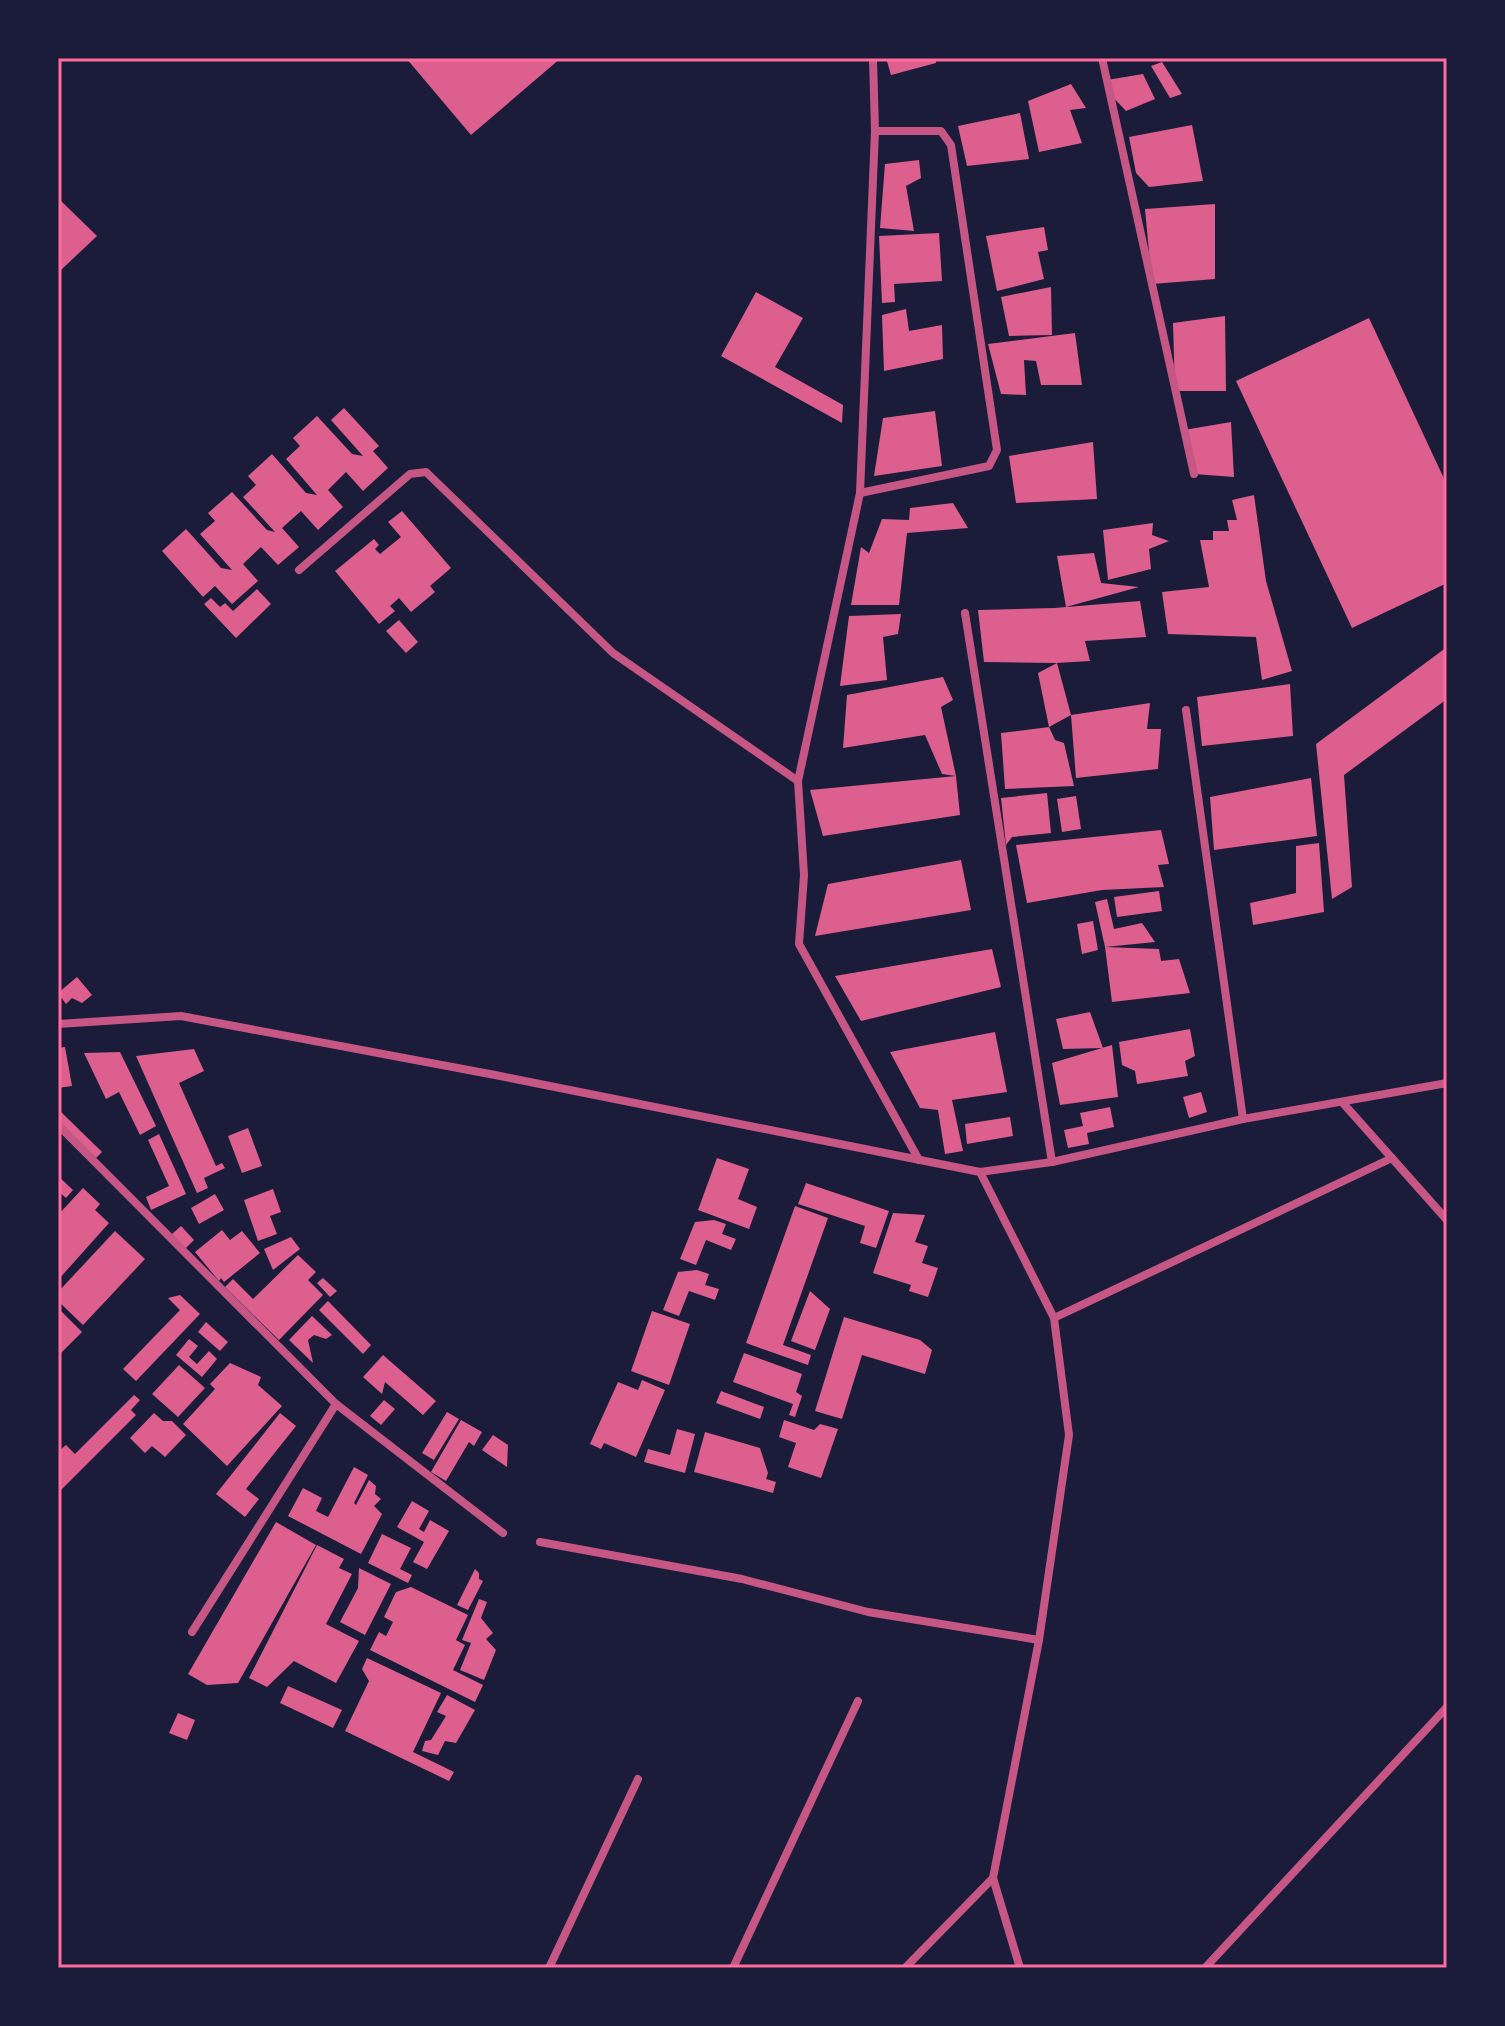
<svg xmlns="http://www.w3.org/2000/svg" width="1505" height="2026" viewBox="0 0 1505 2026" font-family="'IBM Plex Sans',sans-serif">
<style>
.building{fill:#dd5f8e}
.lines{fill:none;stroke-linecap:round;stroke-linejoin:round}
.minor{stroke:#c65784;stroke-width:8}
.neatline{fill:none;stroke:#ff6b9d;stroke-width:3}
</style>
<rect width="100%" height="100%" fill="#1b1b3a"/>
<!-- building -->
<g class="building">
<path d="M406,58H561L471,135Z"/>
<path d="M886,58H935L936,63L891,75Z"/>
<path d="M1162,62L1182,94L1170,98L1151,66Z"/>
<path d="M1143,74L1155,99L1126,111L1110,94L1107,80Z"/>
<path d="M1071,84L1086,108L1070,110L1082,143L1039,152L1028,101Z"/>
<path d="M1020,113L1029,159L967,166L958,126Z"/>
<path d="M1192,125L1203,181L1149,187L1136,173L1129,137Z"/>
<path d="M919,160L921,178L906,186L914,231L880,228L885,164Z"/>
<path d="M58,198L97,236L61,270L58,267Z"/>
<path d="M1215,204V279L1152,284L1145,209Z"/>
<path d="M1044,227L1048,250L1038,252L1044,279L997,291L986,236Z"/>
<path d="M939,233L942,281L894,284L895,302L882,303L879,236Z"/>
<path d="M1051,287L1052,335L1009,336L1001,297Z"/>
<path d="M756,292L803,318L775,367L843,405L842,423L721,356Z"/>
<path d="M906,309L909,331L942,325L943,359L884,371L882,315Z"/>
<path d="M1225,316L1226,391H1175L1173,323Z"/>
<path d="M1369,318L1447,485V583L1352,628L1236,381Z"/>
<path d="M1075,333L1082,385H1041L1036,361L1024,360L1026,395L1001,394L988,344Z"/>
<path d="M344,408L379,446L373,451L388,468L363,491L346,472L328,490L343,507L318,530L301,511L282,528L299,547L278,565L261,547L243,564L258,581L232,604L215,586L203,597L162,551L186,529L221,568L232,570L200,534L215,521L208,513L232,492L267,530L275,532L243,497L256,485L248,476L272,454L306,493L317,495L286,459L300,446L293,438L317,416L352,454L363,456L331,420Z"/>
<path d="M935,411L942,466L874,476L883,418Z"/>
<path d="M1231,422L1234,477L1194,474L1184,430Z"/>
<path d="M1093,442L1097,499L1016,503L1009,456Z"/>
<path d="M1254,495L1266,581L1292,671L1262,680L1256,637L1168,634L1162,592L1209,587L1200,540H1213V531H1229L1227,520H1237L1232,500Z"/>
<path d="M953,503L968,528L907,533L899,605H851L861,547L869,553L882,519L909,520L910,508Z"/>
<path d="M402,511L451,568L430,586L435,592L411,612L399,598L390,606L395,611L379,624L335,571L374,539L379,545L375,549L380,554L401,537L388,522Z"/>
<path d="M1153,523L1152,535L1169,541L1149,549L1151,569L1108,580L1103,530Z"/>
<path d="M1094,553L1101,583L1139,587L1066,607L1057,556Z"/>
<path d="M257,589L271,604L236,638L204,604L211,598L220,607L225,603L233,611Z"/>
<path d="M1140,601L1146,637L1085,641L1090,661L1057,663L1071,715L1049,727L1038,673L1057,663L984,662L978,610L1054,608Z"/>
<path d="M901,614L898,634L883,637L887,680L840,686L849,616Z"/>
<path d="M399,620L418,642L406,653L386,631Z"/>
<path d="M1447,647V699L1344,775L1352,887L1332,899L1316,744Z"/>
<path d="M943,677L953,700L941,707L956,776L942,774L925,735L843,748L847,695Z"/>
<path d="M1290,684L1293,736L1202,746L1197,697Z"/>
<path d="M1150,703L1147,729H1161L1158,769L1076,778L1071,715Z"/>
<path d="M1049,727L1055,740L1064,743L1074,786L1005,789L1001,733Z"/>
<path d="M956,776L960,815L823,836L810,790Z"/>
<path d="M1311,778L1317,836L1214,850L1210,797Z"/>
<path d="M1047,793L1051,833L1012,837L1006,845L1001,798Z"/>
<path d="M1076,796L1081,829L1062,832L1057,799Z"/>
<path d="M1161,830L1169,864L1158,865L1164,887L1102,890L1027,903L1016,845Z"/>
<path d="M1319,843L1324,912L1253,925L1250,903L1296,893V846Z"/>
<path d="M961,860L971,910L815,936L828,884Z"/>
<path d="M1159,891L1162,911L1117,917L1114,897Z"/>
<path d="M1107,899L1114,929L1142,923L1155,942L1105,947L1159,949L1161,961L1179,959L1190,993L1112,1002L1105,947L1095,902Z"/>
<path d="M1093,921L1098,950L1082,954L1077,924Z"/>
<path d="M992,949L1001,987L861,1021L835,976Z"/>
<path d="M77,977L92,995L82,1003L72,998L66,1004L58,993Z"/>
<path d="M1090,1012L1103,1048L1063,1049L1056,1019Z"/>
<path d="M1190,1029L1195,1056L1185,1061L1188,1076L1137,1084L1135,1071L1122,1065L1119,1042Z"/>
<path d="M995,1032L1007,1092L952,1100L963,1151L945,1154L938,1110L920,1108L890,1052Z"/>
<path d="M1112,1045L1118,1097L1060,1105L1052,1063Z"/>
<path d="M65,1047L72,1086L58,1088V1048Z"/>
<path d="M194,1049L204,1071L179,1083L216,1166L222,1163L225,1168L204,1178L208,1188L197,1193L136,1056Z"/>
<path d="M120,1052L156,1126L140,1135L119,1092L106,1099L84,1053Z"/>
<path d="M1201,1092L1207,1112L1189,1118L1183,1097Z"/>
<path d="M1110,1107L1114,1127L1087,1133L1089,1144L1068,1148L1064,1130L1083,1126L1080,1113Z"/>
<path d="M58,1109L102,1152L96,1158L58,1121Z"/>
<path d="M1010,1117L1013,1136L967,1144L965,1124Z"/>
<path d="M248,1128L262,1166L242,1173L228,1136Z"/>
<path d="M159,1134L186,1194L151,1210L146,1197L169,1186L148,1140Z"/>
<path d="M717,1158L749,1169L738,1199L757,1207L749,1229L698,1210Z"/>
<path d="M58,1176L73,1190L66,1198L58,1191Z"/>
<path d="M806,1183L889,1211L876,1248L860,1243L865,1226L798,1204Z"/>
<path d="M83,1188L100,1204L95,1210L109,1223L58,1280V1215Z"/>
<path d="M273,1189L281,1212L270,1216L277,1234L258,1241L244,1200Z"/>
<path d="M215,1194L224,1210L199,1224L191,1208Z"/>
<path d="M795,1206L828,1218L783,1345L811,1355L808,1365L746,1343Z"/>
<path d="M893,1213L925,1215L915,1242L928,1246L922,1263L938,1268L928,1297L909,1291L911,1285L873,1273Z"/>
<path d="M714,1220L726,1224L722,1234L736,1239L731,1250L706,1240L696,1265L680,1259L695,1222Z"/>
<path d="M181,1226L194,1240L185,1249L172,1234Z"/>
<path d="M222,1230L230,1240L242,1231L260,1253L224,1282L221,1278L219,1281L195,1252Z"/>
<path d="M115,1231L145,1259L83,1325L58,1301V1292Z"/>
<path d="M291,1237L300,1249L273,1270L264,1249Z"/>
<path d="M298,1255L316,1272L308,1280L323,1295L279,1340L225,1287L233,1279L253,1299Z"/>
<path d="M697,1270L709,1274L705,1285L719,1289L715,1300L689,1291L679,1316L663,1310L678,1272Z"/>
<path d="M323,1278L337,1291L330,1297L317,1283Z"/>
<path d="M810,1291L830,1309L815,1350L791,1341Z"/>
<path d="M180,1295L200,1314L136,1381L123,1369L180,1310L168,1298Z"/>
<path d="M328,1301L371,1345L363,1354L319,1310Z"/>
<path d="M58,1308L82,1332L58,1356Z"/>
<path d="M652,1311L690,1324L669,1385L631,1371Z"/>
<path d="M312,1316L332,1335L326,1339L314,1335L308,1340L313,1363L289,1340Z"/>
<path d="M844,1317L920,1340L932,1350L925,1374L862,1355L842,1419L815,1411Z"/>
<path d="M206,1322L228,1342L220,1351L198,1332Z"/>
<path d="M189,1339L198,1346L189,1357L197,1364L209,1351L217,1359L202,1377L176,1355Z"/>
<path d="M744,1353L802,1374L796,1392L802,1396L795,1417L789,1415L793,1404L733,1382Z"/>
<path d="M383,1355L436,1401L423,1415L385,1382L382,1394L363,1377Z"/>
<path d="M230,1363L261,1377L258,1385L282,1406L227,1466L183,1424L215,1389L210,1384Z"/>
<path d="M179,1365L205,1388L178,1417L152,1394Z"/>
<path d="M642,1380L665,1390L636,1457L604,1443L601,1449L590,1444L618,1382L638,1390Z"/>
<path d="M721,1391L764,1407L760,1419L716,1403Z"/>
<path d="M134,1395L140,1400L131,1410L136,1415L58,1493V1452L66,1445L75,1454Z"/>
<path d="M384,1400L395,1409L381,1425L370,1416Z"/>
<path d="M447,1412L459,1419L434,1460L422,1453Z"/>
<path d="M154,1413L163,1421H172L186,1435L165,1457L152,1446L145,1453L130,1438Z"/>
<path d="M280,1413L296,1426L246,1489L259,1499L245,1517L216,1494Z"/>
<path d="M461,1420L482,1432L474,1446L469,1442L446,1481L431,1472Z"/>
<path d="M784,1420L814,1430L820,1424L838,1429L821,1478L788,1467L796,1443L779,1437Z"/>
<path d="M677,1429L695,1434L685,1473L644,1462L648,1449L670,1455Z"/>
<path d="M705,1432L760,1448L768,1473L766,1479L776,1482L773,1493L694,1472Z"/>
<path d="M493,1435L508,1445L507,1467L482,1450Z"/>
<path d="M354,1467L368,1475L354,1503L356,1505L369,1480L376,1486L375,1494L381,1499L374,1506L382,1514L361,1554L288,1516L303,1488L322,1498L316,1511L328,1517Z"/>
<path d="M412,1501L429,1511L419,1529L424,1532L430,1520L449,1531L427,1569L413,1562L424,1542L397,1527Z"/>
<path d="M276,1522L316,1545L238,1683L207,1685L188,1674Z"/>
<path d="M382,1534L411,1548L400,1569L412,1575L408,1583L368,1563Z"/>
<path d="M317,1545L344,1559L339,1568L352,1574L326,1624L359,1641L336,1683L294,1661L267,1687L249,1678Z"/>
<path d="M359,1568L391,1584L365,1635L340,1622L358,1588Z"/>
<path d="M475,1569L479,1573V1579L483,1581L468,1610L457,1605Z"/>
<path d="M411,1587L468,1615L456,1640L465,1645L453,1670L483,1685L475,1702L370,1650L379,1632L386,1636L393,1622L384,1617L396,1592Z"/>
<path d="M479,1599L487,1602L481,1618L493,1633L486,1639L496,1650L484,1680L460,1670L471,1643L462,1640Z"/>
<path d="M367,1658L441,1693L413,1752L454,1772L449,1781L345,1731L369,1681L362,1669Z"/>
<path d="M288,1686L342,1710L333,1728L280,1703Z"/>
<path d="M447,1695L475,1710L456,1743L445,1741L438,1755L422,1751L425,1741L431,1740L446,1716L437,1712Z"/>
<path d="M178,1713L195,1720L187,1740L169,1733Z"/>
</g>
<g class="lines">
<!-- minor -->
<g class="minor">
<path d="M873,58L875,131L860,493L798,781L804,875L799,944L919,1160"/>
<path d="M1102,58L1194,474"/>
<path d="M860,493L989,466L997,450L951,145L941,131H875"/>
<path d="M299,570L410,474L426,472L613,653L798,781"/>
<path d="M965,613L1052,1162"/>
<path d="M1186,710L1243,1119"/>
<path d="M58,1024L181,1016L495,1075L980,1172L1052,1162L1243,1119L1447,1083"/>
<path d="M1342,1102L1447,1220"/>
<path d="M58,1125L336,1404L503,1533"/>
<path d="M980,1172L1054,1318L1069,1435L1039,1640L993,1878L1020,1968"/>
<path d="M1054,1318L1392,1158"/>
<path d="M540,1542L742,1579L868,1612L1039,1640"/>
<path d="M192,1632L336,1404"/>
<path d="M549,1968L638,1779"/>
<path d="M733,1968L858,1701"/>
<path d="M905,1968L993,1878"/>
<path d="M1205,1968L1447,1707"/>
</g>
</g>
<!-- border -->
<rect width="1505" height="2026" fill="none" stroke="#1b1b3a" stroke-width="120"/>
<rect x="60" y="60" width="1385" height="1906" class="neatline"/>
</svg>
